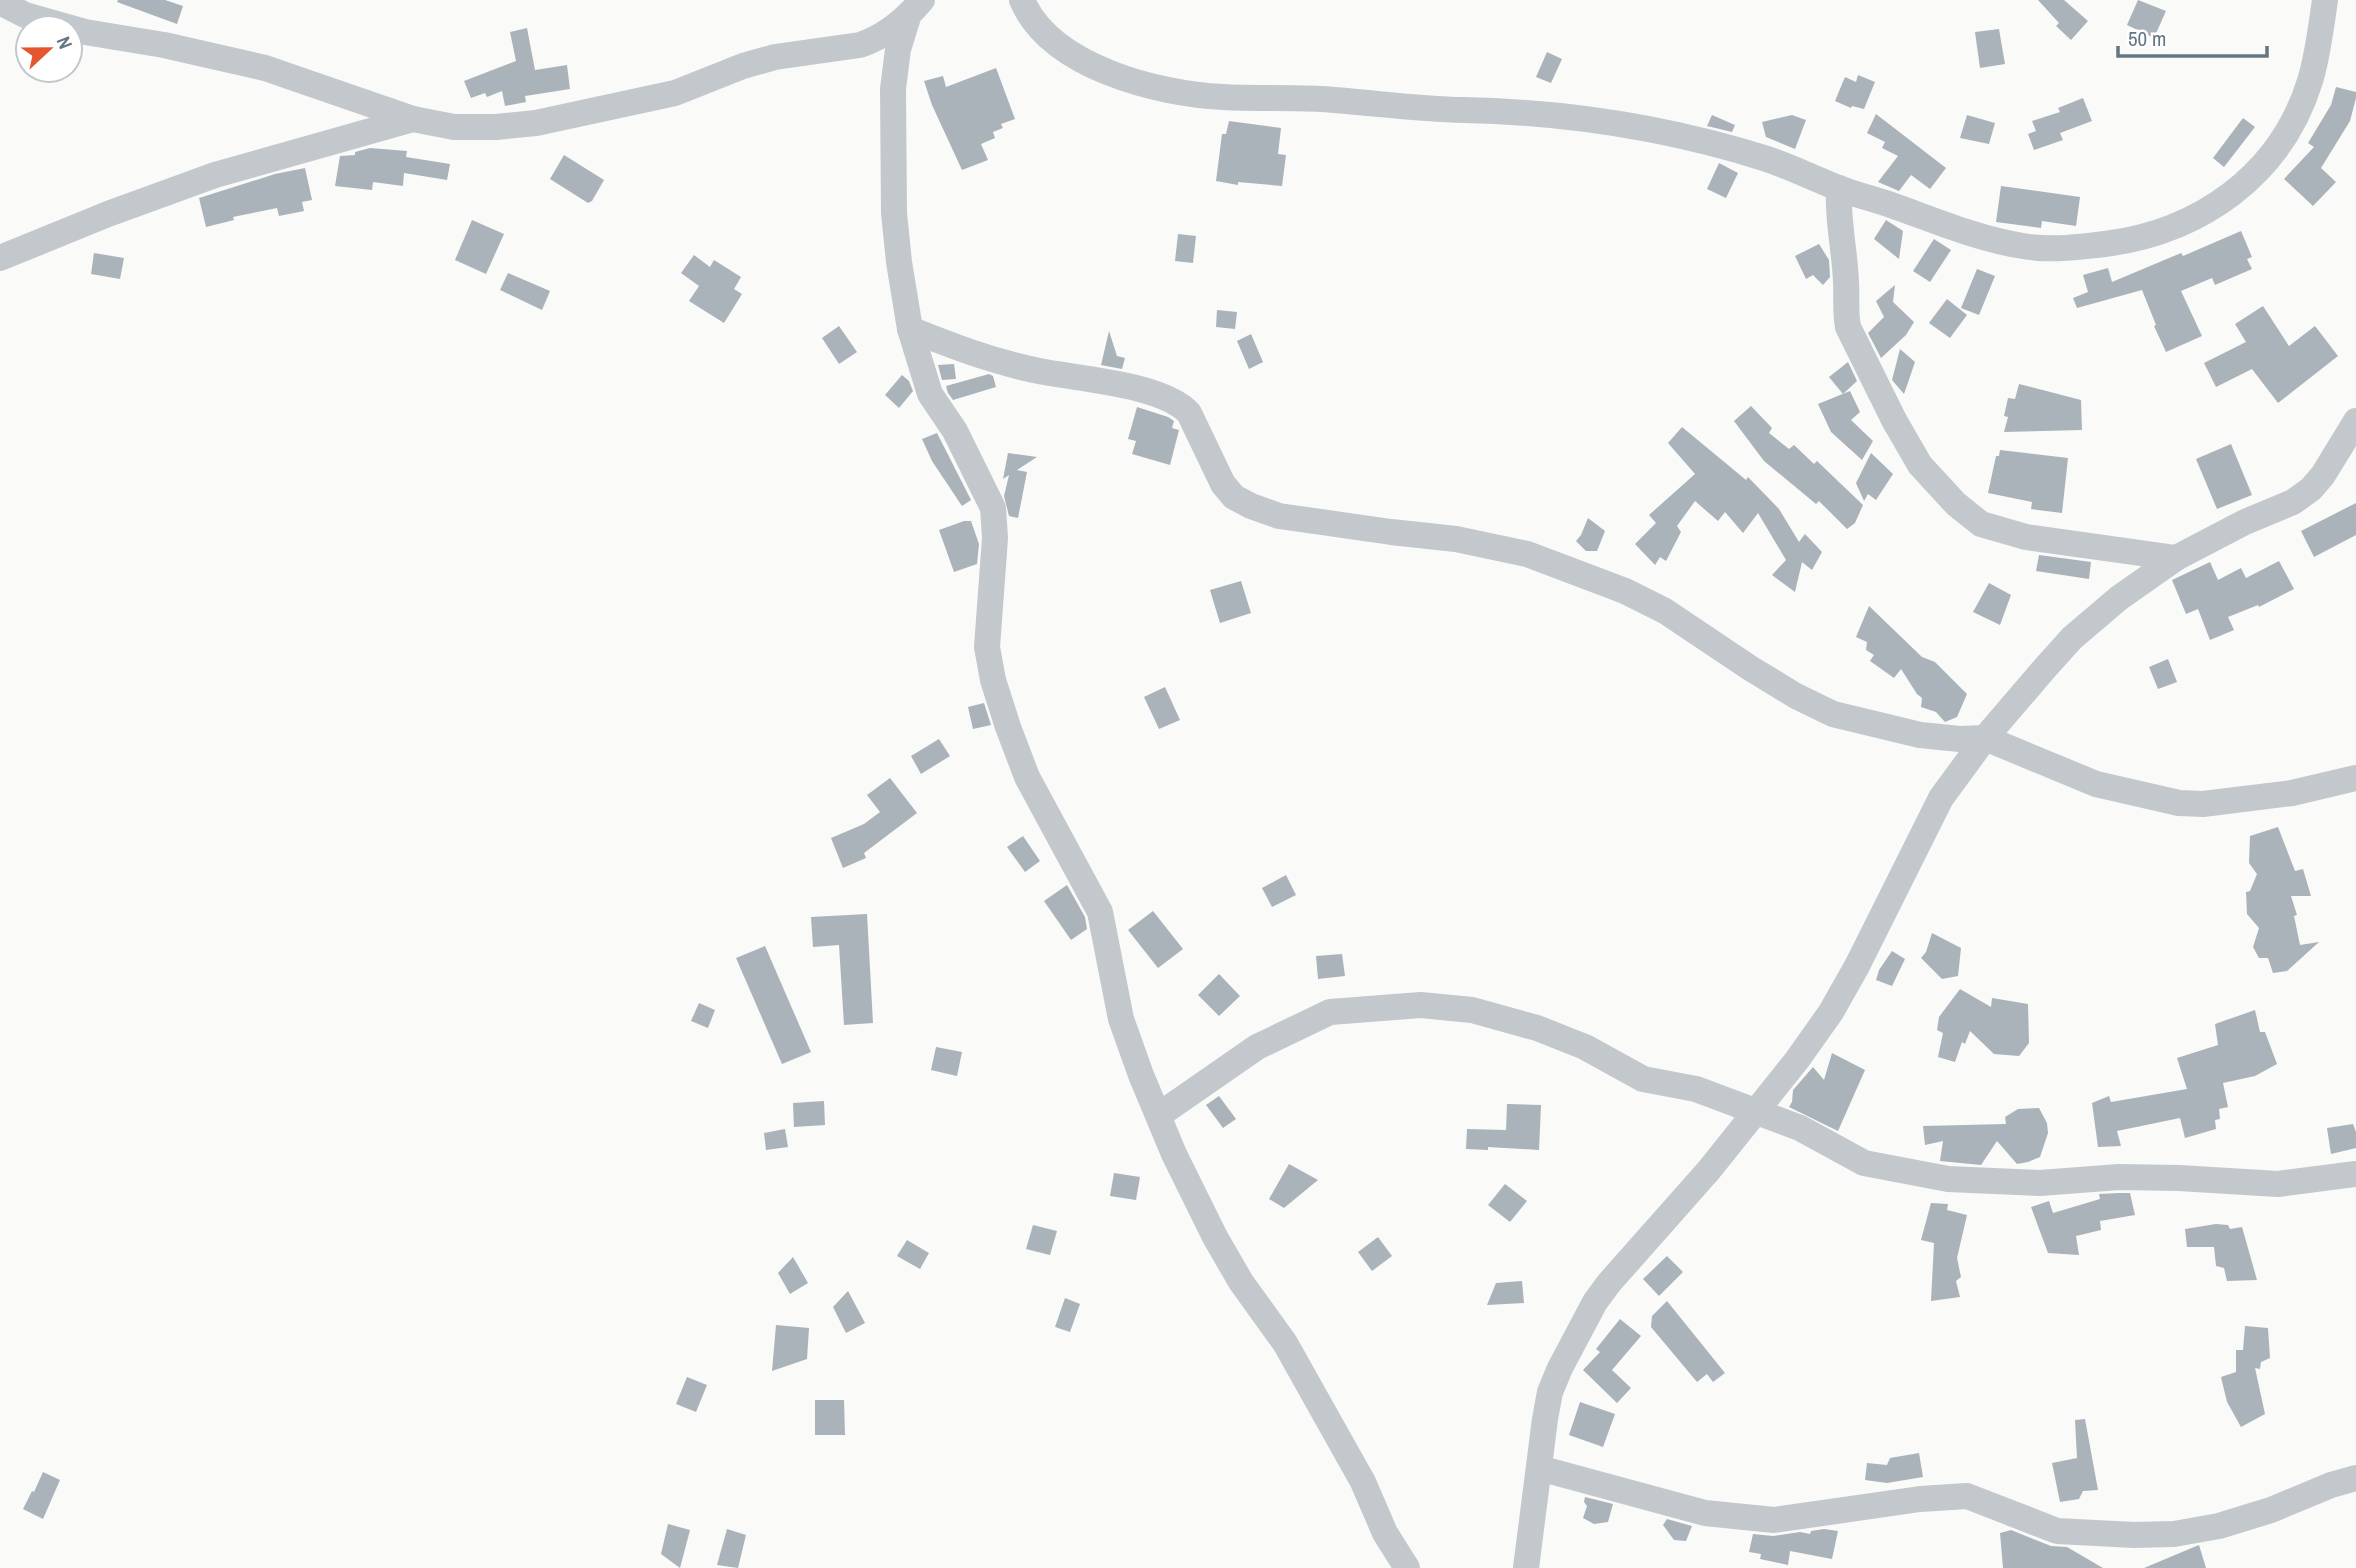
<svg xmlns="http://www.w3.org/2000/svg" width="2356" height="1568" viewBox="0 0 2356 1568" font-family="'Archivo Narrow',sans-serif">
<style>
.building{fill:#aab3b9}
.lines{fill:none;stroke-linecap:round;stroke-linejoin:round}
.minor{stroke:#c3c8cc;stroke-width:26}
</style>
<rect width="100%" height="100%" fill="#fafaf8"/>
<!-- building -->
<g class="building">
<path d="M118,0H165L183,6L177,24L117,2Z"/>
<path d="M2038,0H2064L2088,21L2071,40L2056,26L2059,23Z"/>
<path d="M2138,0L2166,11L2154,38L2127,25Z"/>
<path d="M527,28L535,70L567,65L570,89L525,96L526,102L505,106L502,91L487,97L485,93L471,98L464,81L516,61L510,32Z"/>
<path d="M1999,29L2005,64L1980,68L1975,32Z"/>
<path d="M1547,52L1562,59L1551,83L1536,77Z"/>
<path d="M996,68L1015,119L1001,124L1003,128L993,132L995,138L981,144L988,160L962,170L932,105L924,81L943,76L946,87Z"/>
<path d="M1858,75L1875,82L1864,109L1852,106L1851,108L1835,101L1845,77L1856,82Z"/>
<path d="M2336,87L2356,92V98L2350,121L2321,168L2336,182L2313,206L2284,179L2314,147L2308,143L2331,105Z"/>
<path d="M2083,98L2092,121L2060,133L2063,140L2034,150L2028,134L2036,131L2032,121L2060,112L2058,108Z"/>
<path d="M1876,114L1946,168L1930,189L1911,175L1899,191L1878,182L1898,156L1882,148L1885,142L1867,133Z"/>
<path d="M1712,115L1735,125L1732,132L1707,126Z"/>
<path d="M1792,115L1806,120L1795,149L1766,137L1762,122Z"/>
<path d="M1967,115L1995,123L1989,144L1960,138Z"/>
<path d="M2243,118L2255,127L2224,167L2213,158Z"/>
<path d="M1229,121L1281,128L1278,154L1286,155L1282,186L1238,182V185L1216,181L1222,134H1226Z"/>
<path d="M370,148L407,151L406,157L450,164L447,180L404,173L403,186L373,182L372,190L335,186L340,156L355,155V152Z"/>
<path d="M564,155L604,180L592,201L588,203L550,179Z"/>
<path d="M1719,163L1738,173L1726,198L1707,189Z"/>
<path d="M305,168L312,200L302,202L304,211L279,216L277,208L233,217L234,220L206,227L199,198L275,174Z"/>
<path d="M2001,186L2080,197L2076,226L2042,221L2041,228L1996,222Z"/>
<path d="M472,220L504,234L486,274L455,260Z"/>
<path d="M1886,220L1903,231L1899,259L1874,239Z"/>
<path d="M2241,231L2252,257L2247,259L2252,269L2215,285L2212,278L2181,291L2202,336L2166,352L2154,326L2156,325L2142,290L2077,308L2073,298L2088,292L2083,275L2108,268L2112,282L2181,253L2183,256Z"/>
<path d="M1178,234L1196,236L1193,263L1175,261Z"/>
<path d="M1934,239L1951,250L1930,282L1913,271Z"/>
<path d="M1819,244L1829,260L1830,277L1823,285L1813,275L1806,279L1795,256Z"/>
<path d="M94,253L124,258L120,279L91,274Z"/>
<path d="M694,255L710,267L714,260L741,277L734,289L742,294L724,323L689,301L699,286L681,273Z"/>
<path d="M1977,269L1995,276L1979,315L1961,308Z"/>
<path d="M508,273L550,291L542,310L500,290Z"/>
<path d="M1895,285L1893,302L1914,322L1906,335L1881,358L1868,333L1884,317L1876,301Z"/>
<path d="M1947,299L1967,315L1950,338L1929,323Z"/>
<path d="M2263,306L2289,346L2315,326L2338,356L2278,403L2252,369L2216,387L2204,363L2246,342L2235,324Z"/>
<path d="M1217,310L1237,312L1235,329L1216,327Z"/>
<path d="M839,326L857,352L839,364L822,338Z"/>
<path d="M1109,331L1117,356L1125,358L1122,369L1101,365Z"/>
<path d="M1251,334L1263,362L1249,369L1237,341Z"/>
<path d="M1900,349L1915,362L1904,394L1892,380Z"/>
<path d="M1848,362L1857,381L1843,394L1829,377Z"/>
<path d="M954,364L956,379L942,380L938,365Z"/>
<path d="M989,374L993,376L996,387L953,400L948,393L946,386Z"/>
<path d="M902,375L909,381L913,391L899,408L885,395Z"/>
<path d="M2019,384L2081,400L2082,430L2004,432L2008,417L2004,416L2008,398L2015,399Z"/>
<path d="M1850,391L1860,412L1851,420L1873,441L1862,460L1831,432L1818,404Z"/>
<path d="M1751,406L1772,428L1769,433L1789,449L1794,445L1814,464L1817,461L1863,505L1855,523L1847,529L1819,501L1816,504L1764,461L1734,421Z"/>
<path d="M1137,407L1168,417L1174,421L1172,428L1179,430L1170,465L1132,454L1136,441L1128,439Z"/>
<path d="M1682,427L1746,480L1748,477L1779,509L1799,542L1805,534L1822,552L1812,570L1802,562L1795,592L1772,575L1786,560L1758,513L1743,533L1725,512L1718,521L1695,501L1677,526L1681,532L1666,561L1660,557L1655,565L1635,544L1656,523L1649,515L1695,474L1668,443Z"/>
<path d="M937,433L971,500L962,506L932,461L922,439Z"/>
<path d="M2231,444L2252,495L2217,509L2196,459Z"/>
<path d="M2000,450L2068,458L2062,513L2031,509L2032,502L1988,493L1996,456H1999Z"/>
<path d="M1008,453L1037,457L1017,470L1027,472L1018,518L1009,516L1004,496L1009,475L1003,479Z"/>
<path d="M1871,453L1893,474L1876,500L1868,494L1864,501L1856,483Z"/>
<path d="M2356,503V535L2314,557L2301,531Z"/>
<path d="M1588,518L1605,531L1597,551H1586L1576,541L1581,535Z"/>
<path d="M964,521H971L979,544L977,564L954,572L939,530Z"/>
<path d="M2039,555L2091,562L2089,579L2036,571Z"/>
<path d="M2279,561L2294,589L2259,607L2258,605L2228,617L2234,630L2210,640L2198,609L2186,614L2172,580L2210,562L2218,580L2241,568L2246,578Z"/>
<path d="M1241,581L1251,613L1220,623L1210,590Z"/>
<path d="M1989,583L2011,595L2000,625L1973,612Z"/>
<path d="M1869,606L1922,657L1935,662L1967,694L1957,717L1945,722L1936,712L1921,707L1922,698L1917,694L1901,669L1894,678L1870,661L1874,655L1866,650L1867,642L1856,637Z"/>
<path d="M2168,659L2177,682L2158,689L2149,667Z"/>
<path d="M1165,687L1180,720L1159,729L1144,697Z"/>
<path d="M984,703L991,725L973,729L968,707Z"/>
<path d="M939,739L950,756L921,774L911,756Z"/>
<path d="M890,778L917,813L864,853L866,858L843,868L831,838L864,824L880,812L867,795Z"/>
<path d="M2278,827L2295,871L2303,869L2311,896H2291L2297,915L2294,916L2300,945L2319,942L2287,971L2273,973L2268,958H2259L2253,947L2259,928L2247,914L2246,892L2250,891L2257,874L2249,863L2250,836Z"/>
<path d="M1023,836L1040,861L1025,872L1007,847Z"/>
<path d="M1286,875L1296,895L1272,907L1262,888Z"/>
<path d="M1067,885L1085,917L1087,929L1071,940L1044,901Z"/>
<path d="M1153,911L1183,949L1158,968L1128,930Z"/>
<path d="M867,914L873,1023L844,1025L839,945L813,947L811,917Z"/>
<path d="M1932,933L1961,948L1958,976L1942,979L1921,958L1926,952Z"/>
<path d="M765,946L811,1052L782,1064L736,958Z"/>
<path d="M1892,951L1905,959L1892,986L1876,980L1879,970Z"/>
<path d="M1342,954L1345,976L1318,979L1316,956Z"/>
<path d="M1219,974L1240,996L1219,1016L1198,995Z"/>
<path d="M1960,989L1991,1007L1992,998L2028,1004L2029,1043L2019,1056L1994,1054L1970,1031L1965,1044L1962,1042L1955,1062L1938,1057L1943,1033L1937,1030L1939,1017Z"/>
<path d="M699,1003L715,1010L708,1028L691,1021Z"/>
<path d="M2255,1010L2260,1032H2265L2277,1064L2255,1076L2223,1083L2228,1107L2219,1109L2220,1119L2215,1120L2216,1129L2185,1138L2180,1118L2117,1131L2121,1146L2098,1147L2092,1103L2109,1096L2111,1102L2187,1089L2177,1058L2218,1045L2215,1024Z"/>
<path d="M936,1047L962,1052L957,1076L931,1070Z"/>
<path d="M1832,1053L1865,1070L1838,1131L1789,1107L1792,1102L1793,1090L1813,1067L1824,1080Z"/>
<path d="M1219,1096L1236,1119L1223,1128L1206,1105Z"/>
<path d="M824,1101L825,1125L794,1127L793,1103Z"/>
<path d="M1507,1104L1541,1105L1539,1150L1488,1147V1150L1466,1149L1467,1129L1506,1130Z"/>
<path d="M2039,1108L2047,1123L2048,1133L2040,1157L2028,1162L2017,1164L1997,1141L1981,1165L1940,1161L1943,1141L1925,1145L1923,1126L2006,1124L2005,1117L2018,1109Z"/>
<path d="M2353,1124L2356,1132V1148L2331,1154L2327,1128Z"/>
<path d="M785,1129L788,1147L766,1150L764,1133Z"/>
<path d="M1289,1164L1318,1180L1284,1208L1269,1199Z"/>
<path d="M1114,1173L1140,1177L1136,1200L1110,1196Z"/>
<path d="M1505,1184L1527,1201L1510,1222L1488,1205Z"/>
<path d="M2119,1193H2130L2135,1215L2100,1221L2101,1230L2076,1236L2079,1255L2048,1253L2031,1207L2049,1201L2053,1213L2100,1199L2099,1194Z"/>
<path d="M1931,1203L1948,1204L1947,1210L1967,1215L1957,1258L1961,1277L1956,1281L1960,1297L1931,1301L1934,1243L1921,1240Z"/>
<path d="M2216,1224L2228,1225L2230,1229L2242,1227L2257,1280L2227,1281L2224,1268L2216,1266L2214,1247H2187L2185,1229Z"/>
<path d="M1033,1225L1057,1231L1050,1255L1026,1249Z"/>
<path d="M1378,1237L1392,1256L1372,1271L1358,1252Z"/>
<path d="M907,1240L929,1253L920,1269L897,1256Z"/>
<path d="M1667,1256L1683,1272L1659,1296L1643,1279Z"/>
<path d="M793,1257L808,1283L790,1294L778,1273Z"/>
<path d="M1522,1281L1524,1303L1487,1305L1496,1283Z"/>
<path d="M848,1291L865,1323L846,1333L833,1307Z"/>
<path d="M1065,1298L1080,1304L1070,1332L1055,1327Z"/>
<path d="M1667,1301L1725,1373L1713,1382L1707,1374L1697,1382L1651,1327L1652,1316Z"/>
<path d="M1620,1319L1641,1336L1612,1370L1631,1388L1617,1403L1583,1370L1600,1352L1596,1349Z"/>
<path d="M776,1325L809,1328L807,1359L772,1371Z"/>
<path d="M2245,1326L2268,1328L2270,1358L2261,1362L2260,1369L2255,1368L2265,1414L2241,1427L2227,1402L2221,1377L2236,1372V1350H2243Z"/>
<path d="M687,1377L707,1385L696,1412L676,1404Z"/>
<path d="M815,1400H844L845,1435H815Z"/>
<path d="M1580,1402L1615,1414L1603,1447L1569,1435Z"/>
<path d="M2085,1419L2098,1490L2083,1491L2079,1499L2060,1502L2052,1463L2077,1458L2075,1420Z"/>
<path d="M1919,1453L1923,1477L1887,1483L1865,1480L1867,1463L1887,1465L1890,1458Z"/>
<path d="M43,1472L60,1480L43,1519L23,1509L32,1491L34,1492Z"/>
<path d="M1585,1497L1613,1504L1608,1522L1594,1524L1583,1518L1587,1506L1584,1502Z"/>
<path d="M1667,1519L1692,1526L1686,1541L1674,1540L1663,1525Z"/>
<path d="M668,1524L690,1530L680,1568L661,1554Z"/>
<path d="M727,1529L746,1535L738,1568L717,1565Z"/>
<path d="M1824,1529L1838,1531L1832,1559L1790,1551L1788,1565L1760,1559L1761,1554L1749,1552L1753,1534L1773,1536L1800,1532L1810,1534L1811,1531Z"/>
<path d="M2011,1530L2051,1546L2067,1547L2103,1568H2003L2000,1533Z"/>
<path d="M2199,1545L2206,1568H2144L2194,1547Z"/>
</g>
<g class="lines">
<!-- minor -->
<g class="minor">
<path d="M1022,0C1050,67 1158,94 1223,97C1256,99 1288,97 1321,99C1368,102 1415,109 1463,110C1565,112 1669,128 1767,159C1791,167 1813,178 1836,187C1855,195 1875,199 1894,206C1936,221 1978,239 2023,246C2051,251 2077,247 2105,244C2200,232 2281,175 2310,81C2318,55 2321,27 2325,0"/>
<path d="M0,2L25,15L85,32L164,45L265,68L413,119L454,127H496L536,123L675,93L743,66L775,57L860,45C884,37 906,19 922,0"/>
<path d="M908,17L898,49L893,89L894,213L899,262L910,329L930,394L955,431L993,508L995,538L987,647L993,680L1008,727L1027,777L1100,912L1121,1019L1141,1075L1174,1154L1215,1237L1241,1282L1285,1343L1363,1482L1385,1533L1407,1568"/>
<path d="M1839,188C1837,220 1845,251 1846,282C1847,298 1845,311 1848,327L1894,420L1920,465L1956,504L1981,524L2026,537L2176,558"/>
<path d="M0,258L108,214L215,175L413,119"/>
<path d="M910,329C952,346 994,362 1039,371C1078,379 1162,384 1189,413L1223,484L1234,497L1251,506L1279,516L1391,532L1456,539L1527,554L1625,591L1665,611L1750,668L1796,696L1833,714L1920,735L1960,739L1985,738L2096,784L2179,803L2203,804L2292,793L2356,778"/>
<path d="M1159,1115L1257,1047L1330,1012L1421,1005L1472,1010L1537,1028L1585,1047L1643,1079L1696,1089L1800,1128L1864,1163L1948,1179L2040,1183L2119,1177L2179,1178L2278,1184L2356,1174"/>
<path d="M1539,1468L1705,1513L1774,1520L1920,1499L1967,1496L2057,1531L2134,1535L2174,1534L2219,1526L2271,1510L2331,1485L2356,1478"/>
<path d="M1526,1568L1545,1419L1550,1392L1560,1368L1595,1302L1609,1283L1709,1170L1797,1060L1831,1012L1857,966L1941,798L1985,738L2045,668L2072,638L2119,598L2176,558L2245,522L2293,502L2311,489L2323,475L2356,421"/>
</g>
</g>
<!-- north arrow -->
<g transform="translate(49 49) rotate(68)"><circle r="33" fill="#ffffff" stroke="#c1c8cd" stroke-width="2"/>
<path d="M0-5L12 26L0 18L-12 26Z" fill="#e4572e"/>
<text y="-10" font-size="19" font-weight="bold" text-anchor="middle" fill="#657683">N</text>
</g>
<!-- scale -->
<path d="M2118 46v10h149v-10" fill="none" stroke="#657683" stroke-width="3.5"/>
<text x="2128" y="46" font-size="21" fill="#657683" stroke="#ffffff" stroke-width="5" paint-order="stroke">50 m</text>
</svg>
